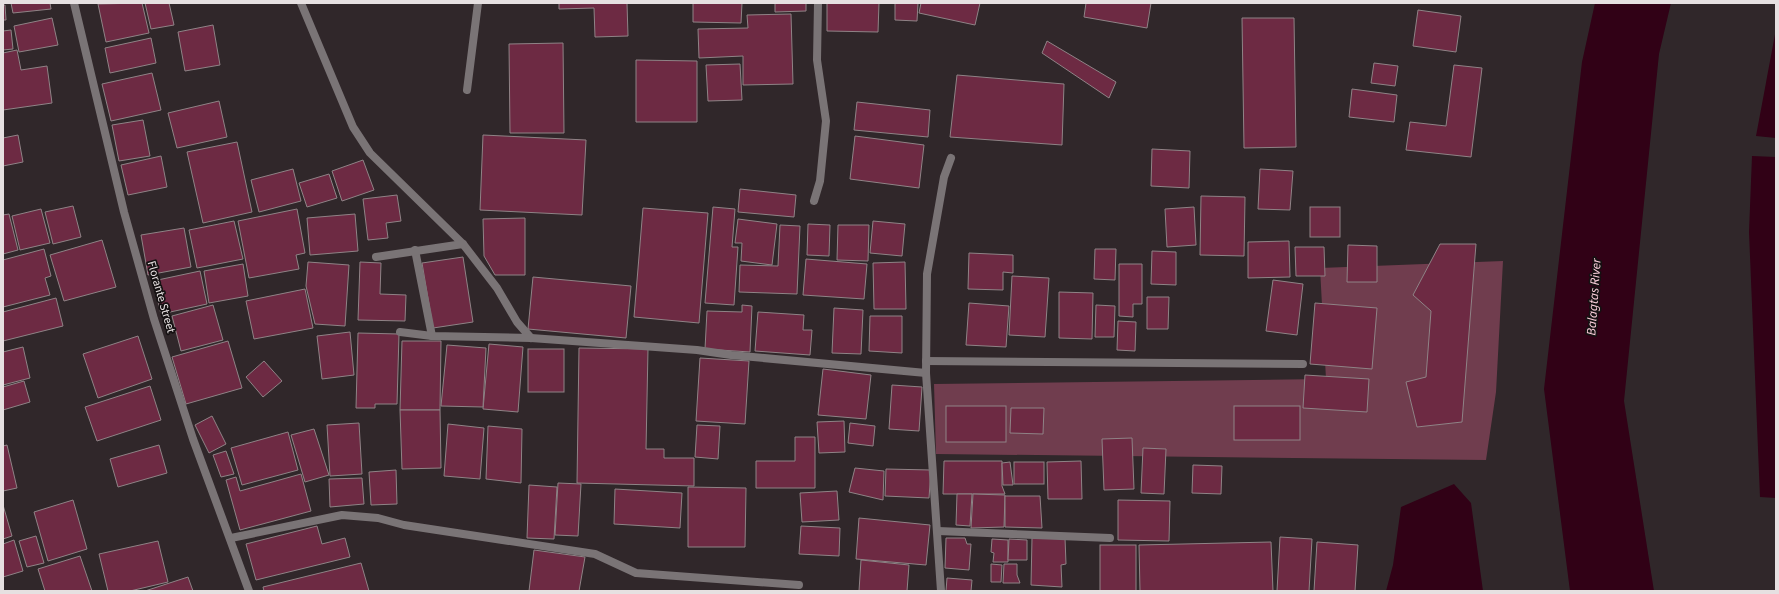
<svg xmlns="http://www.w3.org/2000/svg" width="1779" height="594" viewBox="0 0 1779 594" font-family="'Source Sans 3',sans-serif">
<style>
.green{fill:#703d4e}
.water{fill:#310116}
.building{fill:#6d2a43;stroke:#8f8386}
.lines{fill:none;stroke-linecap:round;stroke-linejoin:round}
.lane{stroke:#7a7476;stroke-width:8}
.street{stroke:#7a7476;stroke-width:8}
.labels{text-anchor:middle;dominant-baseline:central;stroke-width:3.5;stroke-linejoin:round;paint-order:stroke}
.street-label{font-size:12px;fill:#e6e0e1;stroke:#151112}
.water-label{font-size:13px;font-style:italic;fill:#fed2de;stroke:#151112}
</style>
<rect width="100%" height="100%" fill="#30272a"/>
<!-- green -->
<path class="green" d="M1503,261L1496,392L1486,460L936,454L934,384L1326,379L1320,268Z"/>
<!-- water -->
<g class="water">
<path d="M1595,3H1671L1659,54L1624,401L1654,591H1570L1544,389L1582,62Z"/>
<path d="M1776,29V138L1756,136Z"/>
<path d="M1752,156L1776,157V498L1760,497L1749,232Z"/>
<path d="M1454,484L1471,503L1483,591H1386L1393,565L1401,507Z"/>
</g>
<!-- building -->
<g class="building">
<path d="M11,3H50L51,9L13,13Z"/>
<path d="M142,3L149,33L106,42L98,4Z"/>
<path d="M145,3H169L174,25L151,29Z"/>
<path d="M559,3H627L628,36L595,37L594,8L559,9Z"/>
<path d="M693,3H742L741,23L693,22Z"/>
<path d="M775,3H806V11L775,12Z"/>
<path d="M827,3H879L878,32L827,31Z"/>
<path d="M895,3H918L917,21L895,20Z"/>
<path d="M921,3H980L975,25L919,13Z"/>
<path d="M1086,3H1151L1147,28L1084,17Z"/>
<path d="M3,5H5L6,20H3Z"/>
<path d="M1418,10L1461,16L1456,52L1413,46Z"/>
<path d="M791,14L793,84L743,85V56L699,58L698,29L748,28L747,15Z"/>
<path d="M52,18L58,45L19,52L14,26Z"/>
<path d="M1242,18H1294L1296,147L1244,148Z"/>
<path d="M213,25L220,65L185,71L178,32Z"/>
<path d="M11,30L13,49L3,50V31Z"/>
<path d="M151,38L156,63L110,73L105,48Z"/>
<path d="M1047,41L1116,82L1109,98L1042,53Z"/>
<path d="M563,43L564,133H510L509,44Z"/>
<path d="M17,50L21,70L47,66L52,103L3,110V53Z"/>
<path d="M636,60L697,61V122H636Z"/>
<path d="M1374,63L1398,66L1395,86L1371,83Z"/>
<path d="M740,64L742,100L708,101L706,65Z"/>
<path d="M1454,65L1482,68L1471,157L1406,150L1410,122L1446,126Z"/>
<path d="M152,73L161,110L111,121L102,84Z"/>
<path d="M957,75L1064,84L1062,145L950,137Z"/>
<path d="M1352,89L1397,95L1394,122L1349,117Z"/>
<path d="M219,101L227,137L177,148L168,113Z"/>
<path d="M857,102L930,110L928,137L854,130Z"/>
<path d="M143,120L150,156L119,161L112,125Z"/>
<path d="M18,135L23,162L3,166V138Z"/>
<path d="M483,135L586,140L582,215L480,210Z"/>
<path d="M855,136L924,145L919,188L850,179Z"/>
<path d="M237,142L252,212L203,223L187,152Z"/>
<path d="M1152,149L1190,151L1189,188L1151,186Z"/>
<path d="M161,156L167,187L128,195L121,165Z"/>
<path d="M363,160L374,190L342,201L332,171Z"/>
<path d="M293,169L301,201L259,212L251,180Z"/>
<path d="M1260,169L1293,171L1290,210L1258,209Z"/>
<path d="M329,174L337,198L307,207L299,183Z"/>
<path d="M740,189L796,195L794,217L738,212Z"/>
<path d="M397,195L401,221L386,223L388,238L368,240L363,199Z"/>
<path d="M1201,196L1245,197L1244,256L1200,255Z"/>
<path d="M73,206L81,237L53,244L45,212Z"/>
<path d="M713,207L735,209L732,247H738L734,305L705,303Z"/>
<path d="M1194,207L1196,245L1167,247L1165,209Z"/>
<rect x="1310" y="207" width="30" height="30"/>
<path d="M643,208L708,213L699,323L634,317Z"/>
<path d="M41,209L50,243L20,250L12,216Z"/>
<path d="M297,209L305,253L296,255L299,269L249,278L238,221Z"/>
<path d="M9,214L18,250L3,254V215Z"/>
<path d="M355,214L358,251L310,255L307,218Z"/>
<path d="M525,218V275H495L484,256L483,219Z"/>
<path d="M738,219L777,224L772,265L741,261L742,243H735Z"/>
<path d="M234,221L243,259L197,268L189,230Z"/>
<path d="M873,221L905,224L902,256L870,253Z"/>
<path d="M808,224L830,225L829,256L807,255Z"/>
<path d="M780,225L800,226L797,294L739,292L740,265L778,266Z"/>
<path d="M838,225H869L868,261L837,260Z"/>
<path d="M184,228L191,267L148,275L141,235Z"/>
<path d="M102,240L116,287L64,301L50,255Z"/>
<path d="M1289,241L1290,277L1248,278V242Z"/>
<path d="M1440,244H1476L1462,422L1417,427L1406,382L1426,377L1431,311L1413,295Z"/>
<path d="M1348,245L1377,246V282H1347Z"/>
<path d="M1295,247H1324L1325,276H1296Z"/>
<path d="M44,249L51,276L45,278L50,295L3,307V260Z"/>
<path d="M1095,249H1116L1115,280L1094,279Z"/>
<path d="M1152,251L1176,252V285L1151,284Z"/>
<path d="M969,253L1013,255V273L1003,272V290L968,289Z"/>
<path d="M463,257L473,322L433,328L422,263Z"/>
<path d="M806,259L867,264L864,299L803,295Z"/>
<path d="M308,262L349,265L345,326L315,324L306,286Z"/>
<path d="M360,262L381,263L380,294L406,295L405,321L358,320Z"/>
<path d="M905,262L906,309H874L873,263Z"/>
<path d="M243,264L248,296L209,303L204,271Z"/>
<path d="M1119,264H1142V304H1133V317L1119,316Z"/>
<path d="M200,271L207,304L161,314L153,281Z"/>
<path d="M1012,276L1049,278L1045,337L1009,335Z"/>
<path d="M533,277L631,286L626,338L528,329Z"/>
<path d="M1273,280L1303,284L1297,335L1266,331Z"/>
<path d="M305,289L313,328L254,339L246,301Z"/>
<path d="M1059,292L1093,293L1092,339L1059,338Z"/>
<path d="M1147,297H1169L1168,329H1147Z"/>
<path d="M56,298L63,326L3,341V312Z"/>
<path d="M969,303L1009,306L1006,347L966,345Z"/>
<path d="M1315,303L1377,308L1372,369L1310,364Z"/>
<path d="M213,305L223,340L181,351L172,316Z"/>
<path d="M742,305L752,306L750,352L705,349L707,311L742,312Z"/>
<path d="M1096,305L1115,306L1114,337H1095Z"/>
<path d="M834,308L863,310L861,354L832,353Z"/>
<path d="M758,312L804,315L803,330H812L810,355L755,351Z"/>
<path d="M870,316H902V353L869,351Z"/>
<path d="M1118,321L1136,322L1135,351L1117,350Z"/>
<path d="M350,332L354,375L322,379L317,336Z"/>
<path d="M358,333L399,334L397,404H375V408H356Z"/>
<path d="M138,336L152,379L98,398L83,354Z"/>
<path d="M228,341L242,388L186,404L172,357Z"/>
<path d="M402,341H441L440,410H400Z"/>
<path d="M489,344L523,347L518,412L483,409Z"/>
<path d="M447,345L486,348L483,407L441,406Z"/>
<path d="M23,347L30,378L3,385V352Z"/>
<path d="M579,348L648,349L646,449H664V458H694V486L577,483Z"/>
<rect x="528" y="349" width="36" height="43"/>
<path d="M700,358L749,361L745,424L696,421Z"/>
<path d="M264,361L282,381L263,397L246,377Z"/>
<path d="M823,369L871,375L866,419L818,415Z"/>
<path d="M1305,375L1369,379L1367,412L1303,408Z"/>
<path d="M24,381L30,402L3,410V387Z"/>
<path d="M892,385L922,387L919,431L889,429Z"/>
<path d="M150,386L161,420L97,441L85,407Z"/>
<rect x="946" y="406" width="60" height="36"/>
<rect x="1234" y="406" width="66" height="34"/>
<path d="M1011,408H1044L1043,434L1010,433Z"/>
<path d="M400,410H440L441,468L402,469Z"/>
<path d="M212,416L226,444L209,453L195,425Z"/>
<path d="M844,421L845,452L819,453L817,422Z"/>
<path d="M359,423L362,474L330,476L327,425Z"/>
<path d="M850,423L875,426L873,446L848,443Z"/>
<path d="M448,424L484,428L480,479L444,476Z"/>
<path d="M697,425L720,426L718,459L695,457Z"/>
<path d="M488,426L522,429L521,483L486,479Z"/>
<path d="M314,429L329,475L305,482L291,435Z"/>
<path d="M288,432L298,470L242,485L231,448Z"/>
<path d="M795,437H815V488H756V461H795Z"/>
<path d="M1132,438L1134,489L1104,490L1102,439Z"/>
<path d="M7,445L17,488L3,491V446Z"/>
<path d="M159,445L167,473L118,487L110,459Z"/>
<path d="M1143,448L1166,449L1164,494L1141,493Z"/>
<path d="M226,451L234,474L221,477L213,455Z"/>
<path d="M944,461H1002V486L1005,494H943Z"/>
<path d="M1081,461L1082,499H1048L1047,462Z"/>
<path d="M1010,462L1013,485H1003L1002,463Z"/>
<rect x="1014" y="462" width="30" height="22"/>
<path d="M1193,465L1222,466L1221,494L1192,493Z"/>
<path d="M855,468L884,471L883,500L849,492Z"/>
<path d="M886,469L931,470L929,498L885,496Z"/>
<path d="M396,470L397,504L371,505L369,472Z"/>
<path d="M301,474L311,511L240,530L226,480L236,477L240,491Z"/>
<path d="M362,478L364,504L330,507L329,479Z"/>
<path d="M558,483L581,484L578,536L555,535Z"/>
<path d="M529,485L557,487L554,539L527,538Z"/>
<path d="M688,487L746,488L745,547H688Z"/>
<path d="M615,489L682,493L680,528L614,524Z"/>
<path d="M837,491L839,520L802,522L800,493Z"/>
<path d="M957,494H972L970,526L956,525Z"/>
<path d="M973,494L1005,495L1004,527L971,528Z"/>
<path d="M1005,496H1040L1042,528L1005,527Z"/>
<path d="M73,500L87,549L48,561L34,512Z"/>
<path d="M1118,500L1170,501L1169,541L1118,540Z"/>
<path d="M3,505L12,536L3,539Z"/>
<path d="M859,518L930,525L926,565L856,559Z"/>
<path d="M317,526L322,544L345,538L350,557L256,580L246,544Z"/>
<path d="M801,526L840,528L839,556L799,554Z"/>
<path d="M36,536L44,563L27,567L19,541Z"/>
<path d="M1280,537L1312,539L1309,591H1277Z"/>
<path d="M946,538H965L967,544H971L969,570L945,568Z"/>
<path d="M1032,538H1065L1066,564L1061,565L1062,587L1031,585Z"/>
<path d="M992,539L1008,540V562H993L994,553L991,552Z"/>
<path d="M1009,539L1027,540V560H1008Z"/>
<path d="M14,540L23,571L3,577V544Z"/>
<path d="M158,541L168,582L130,591H108L99,554Z"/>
<path d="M1271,542L1273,591H1140L1139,545Z"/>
<path d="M1317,542L1358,545L1355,591H1314Z"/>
<rect x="1100" y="545" width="36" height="46"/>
<path d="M534,550L585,557L579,591H529Z"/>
<path d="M80,556L92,591H45L38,569Z"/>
<path d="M861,560L909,565L907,591H859Z"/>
<path d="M361,563L369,591H264L263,587Z"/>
<path d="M991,564L1002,565L1001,582H991Z"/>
<path d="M1004,564H1017V575L1020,583H1003Z"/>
<path d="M188,577L193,591H145Z"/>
<path d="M947,578L972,580L971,591H946Z"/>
</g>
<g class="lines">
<!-- lane -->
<g class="lane">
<path d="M467,90L478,3"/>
<path d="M938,531L1110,538"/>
</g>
<!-- street -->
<g class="street">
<path d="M74,3L124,212L154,319L193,439L249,591"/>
<path d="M301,3L353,127L370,153L463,244L497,288L517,322L531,338"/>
<path d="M814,201L820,181L826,121L817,60L818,3"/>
<path d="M415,250L432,336"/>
<path d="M376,257L463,244"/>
<path d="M400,332L432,336L531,338L697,350L731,355L926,373"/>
<path d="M926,361L1303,364"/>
<path d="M231,538L342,515L378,518L404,525L595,554L636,573L799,585"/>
<path d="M941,591L926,373L927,274L944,177L951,158"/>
</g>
</g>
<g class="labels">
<!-- street labels -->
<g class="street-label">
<text transform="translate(161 297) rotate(74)">Florante Street</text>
</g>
<!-- water labels -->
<g class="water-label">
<text transform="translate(1594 297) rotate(-86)">Balagtas River</text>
</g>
</g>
<!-- border -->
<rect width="1779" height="594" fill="none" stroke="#e6e0e1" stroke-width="8"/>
</svg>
